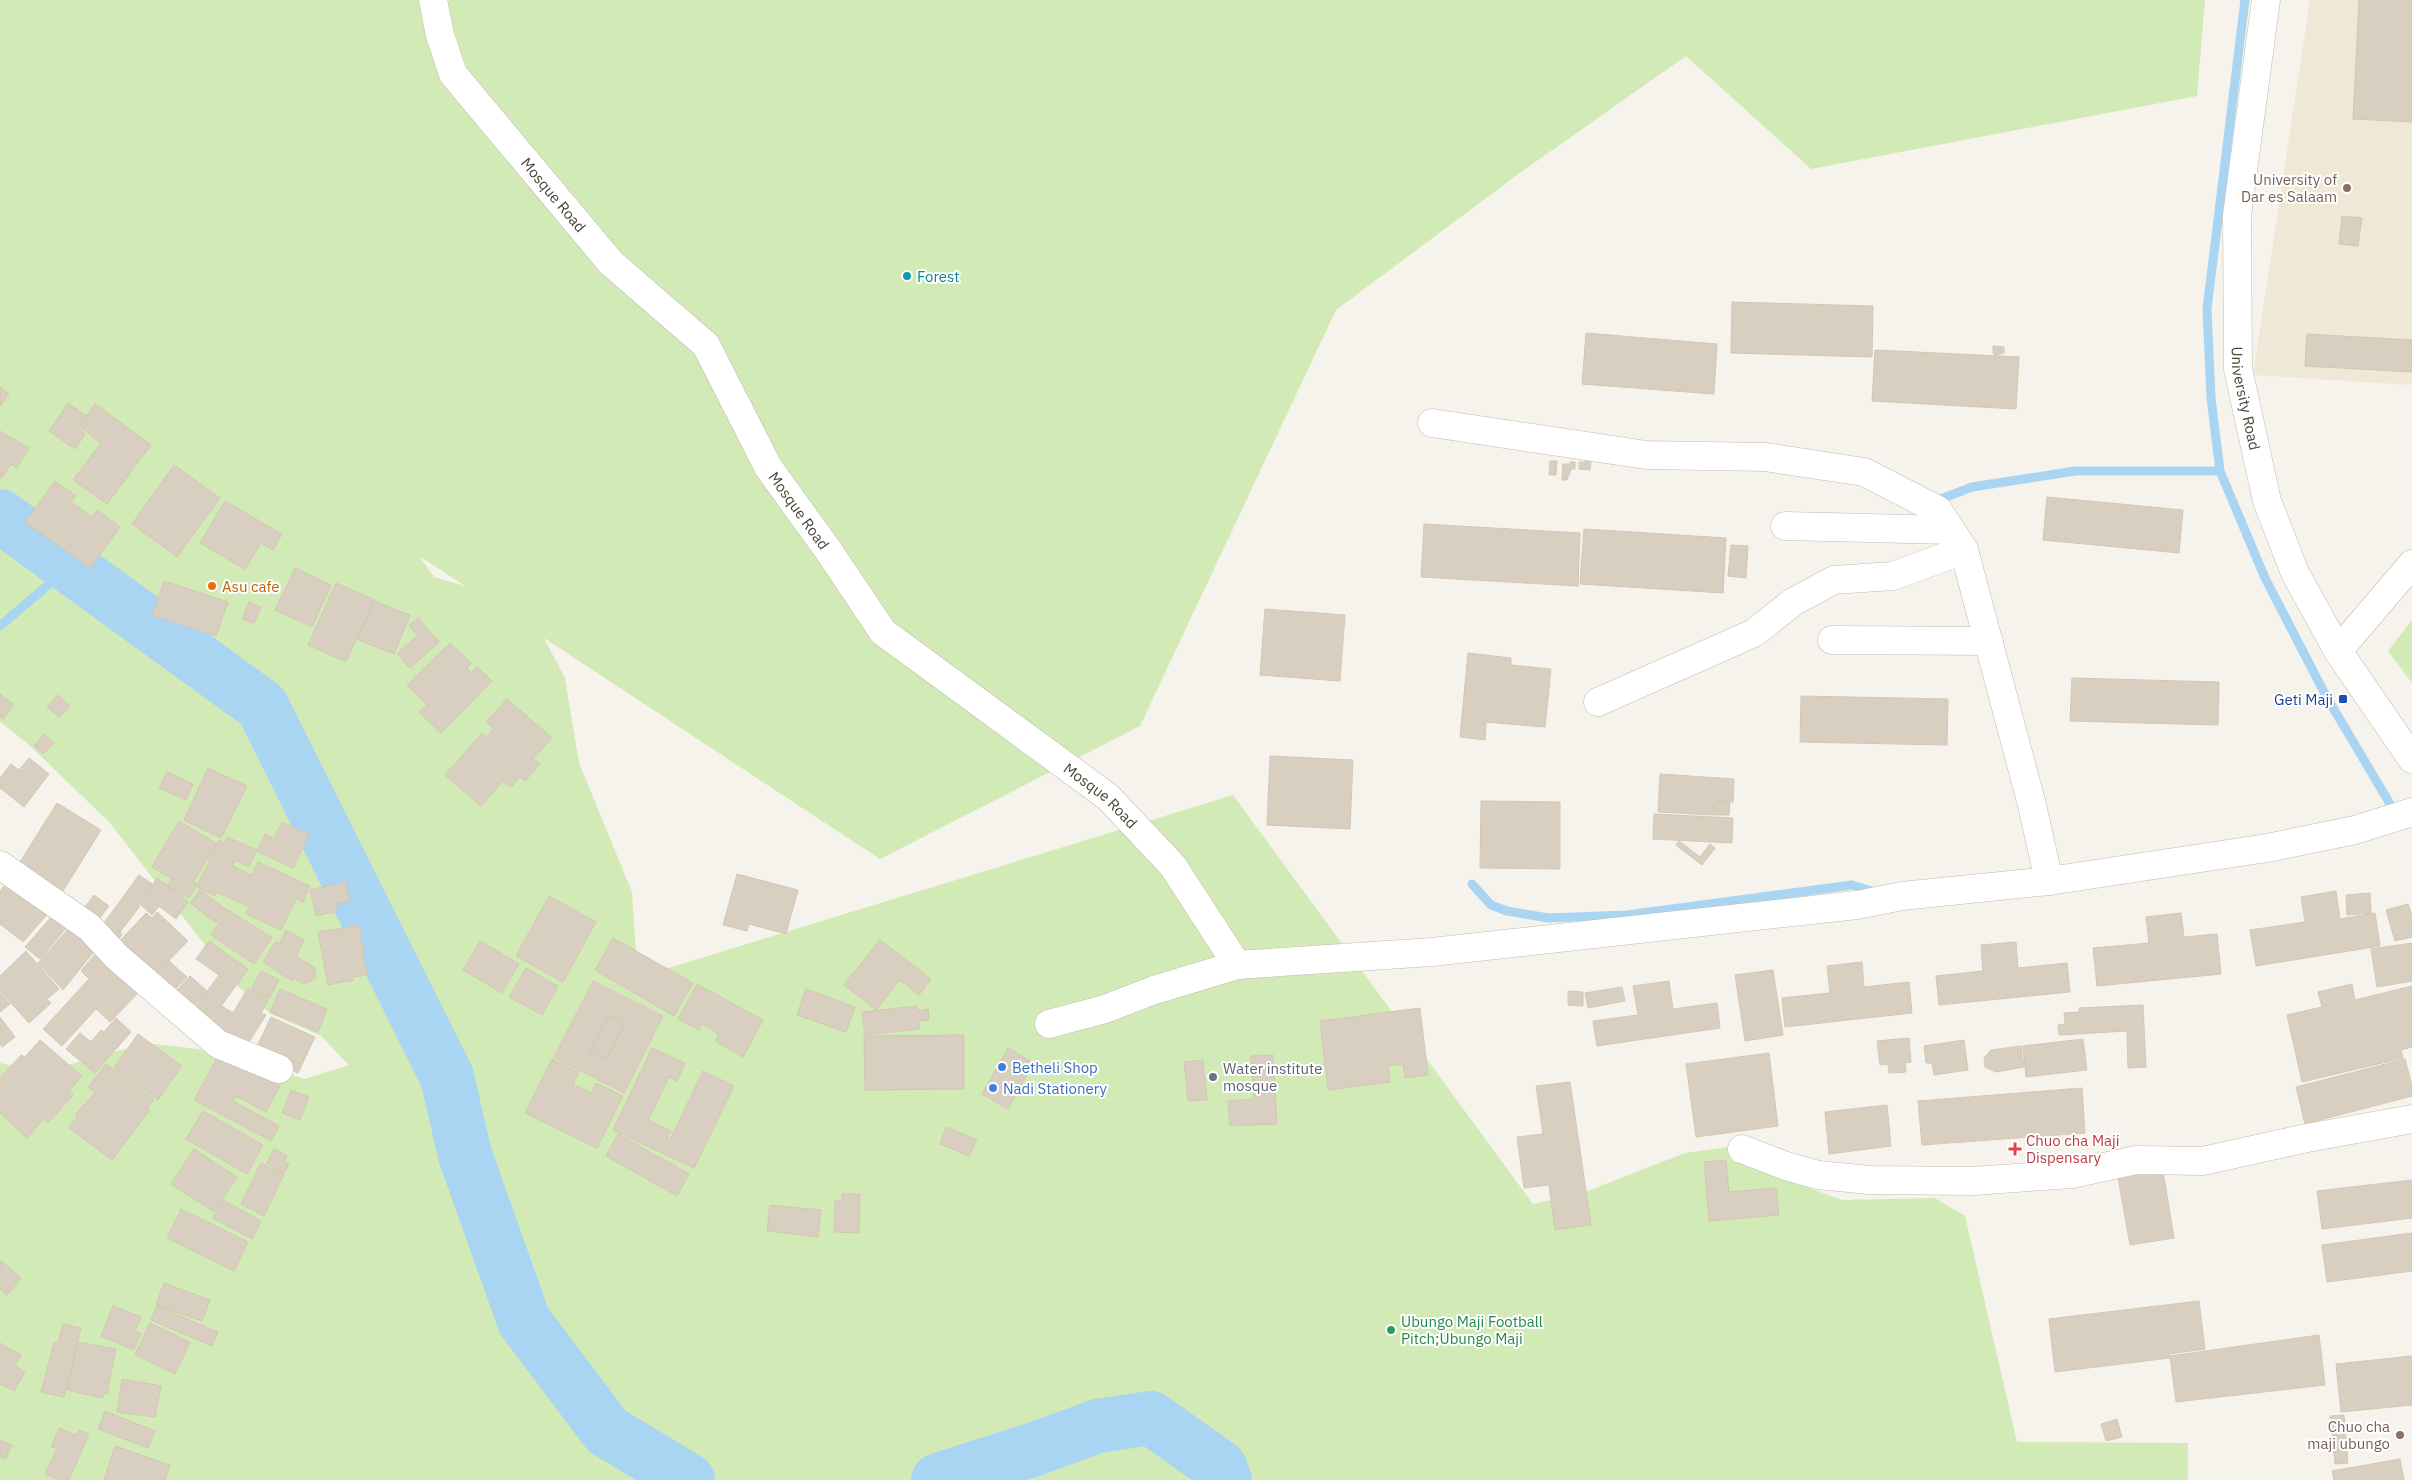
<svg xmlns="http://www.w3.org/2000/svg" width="2412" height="1480" viewBox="0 0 2412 1480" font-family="'IBM Plex Sans',sans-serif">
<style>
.education{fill:#efe8d6}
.green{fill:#d2eab5;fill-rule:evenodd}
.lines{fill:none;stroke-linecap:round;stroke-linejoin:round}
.stream{stroke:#a9d4f2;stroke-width:9}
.river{stroke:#a9d4f2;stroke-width:54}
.building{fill:#d8cfc1;stroke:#d3c7b4;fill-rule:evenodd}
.minor-casing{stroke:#c2bbae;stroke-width:29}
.minor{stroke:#fff;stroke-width:28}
.education-dot{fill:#8d6e63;stroke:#fff;stroke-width:2}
.culture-dot{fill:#0f9aa8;stroke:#fff;stroke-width:2}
.food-dot{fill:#e8710a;stroke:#fff;stroke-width:2}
.transit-dot{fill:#1a4fb4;stroke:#fff;stroke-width:2}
.shop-dot{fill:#3f7fe0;stroke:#fff;stroke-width:2}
.worship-dot{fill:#6b7280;stroke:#fff;stroke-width:2}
.health-dot{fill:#e0444e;stroke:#fff;stroke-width:2}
.leisure-dot{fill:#2e9e5b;stroke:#fff;stroke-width:2}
.labels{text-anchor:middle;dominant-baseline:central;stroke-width:4;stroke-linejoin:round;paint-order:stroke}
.education-label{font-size:15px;fill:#785e54;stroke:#fff;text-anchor:end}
.street-label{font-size:15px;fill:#4b4439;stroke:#fff}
.culture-label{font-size:15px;fill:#0d838f;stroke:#fff;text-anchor:start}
.food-label{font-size:15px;fill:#c56008;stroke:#fff;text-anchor:start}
.transit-label{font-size:15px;fill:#164399;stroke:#fff;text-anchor:end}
.shop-label{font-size:15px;fill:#366cbe;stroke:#fff;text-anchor:start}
.worship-label{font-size:15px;fill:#5b616d;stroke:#fff;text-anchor:start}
.health-label{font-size:15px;fill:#be3a42;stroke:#fff;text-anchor:start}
.leisure-label{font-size:15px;fill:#27864d;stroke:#fff;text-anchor:start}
</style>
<rect width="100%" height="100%" fill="#f6f3ec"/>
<!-- education -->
<path class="education" d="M2310,0H2412V385L2253,375Z"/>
<!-- green -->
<g class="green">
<path d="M0,0H2205L2197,96L1811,169L1686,56L1517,175L1336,310L1140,726L880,859L544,638L565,678L579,763L632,892L637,968L626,981L1233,795L1533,1204L1580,1194L1685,1153L1729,1147L1766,1172L1842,1200L1935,1198L1965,1216L2017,1442L2188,1443V1480H0V1063L42,1072L146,1043L214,1051L305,1079L349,1065L321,1036L271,1014L236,985L110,823L27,743L0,722ZM419,556L465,586L434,577Z"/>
<path d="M2412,620V683L2388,651Z"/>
</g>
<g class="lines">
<!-- stream -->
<g class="stream">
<path d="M2245,0L2207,309L2211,398L2220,471L2265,578L2326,696L2396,814"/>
<path d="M1933,502L1972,487L2075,471H2220"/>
<path d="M0,626L69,567"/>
<path d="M1472,884L1491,905L1507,911L1548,918L1627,915L1852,885L1875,892"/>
</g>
<!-- river -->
<g class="river">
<path d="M0,516L262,706L447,1077L465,1155L524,1321L607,1431L688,1480"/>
<path d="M938,1480L1035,1449L1098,1426L1151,1418L1220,1467L1225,1480"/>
</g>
</g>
<!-- building -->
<g class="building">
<path d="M2359,0H2412V122L2353,119Z"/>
<path d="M2342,216L2362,218L2358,246L2339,244Z"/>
<path d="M1732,302L1873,306L1872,357L1731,353Z"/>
<path d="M1586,333L1717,344L1714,394L1582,384Z"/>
<path d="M2307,334L2412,340V372L2305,366Z"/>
<path d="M1993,346L2004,347V353L1995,355L1993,353Z"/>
<path d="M1875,350L2019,357L2016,409L1872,401Z"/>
<path d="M0,387L9,394L0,406Z"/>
<path d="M68,403L85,415L77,427L85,434L75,449L49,431Z"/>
<path d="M95,404L151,445L107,504L73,480L101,443L79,426Z"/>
<path d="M0,431L29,448L17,468L11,464L2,478L0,477Z"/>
<path d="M1586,459H1591L1590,470L1579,469V462H1586Z"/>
<path d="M1550,461H1557L1556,475H1549Z"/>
<path d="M1570,462H1575V469H1571L1567,480H1562L1563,464H1570Z"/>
<path d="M174,465L220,498L177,557L132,524Z"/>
<path d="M55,481L76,496L71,502L92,517L97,510L120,527L90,568L25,522Z"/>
<path d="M2047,497L2183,510L2179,553L2043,540Z"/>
<path d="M225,501L282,534L273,550L261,543L245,569L200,543Z"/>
<path d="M1424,524L1580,533L1578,586L1421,577Z"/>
<path d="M1584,529L1726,538L1723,593L1580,584Z"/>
<path d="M1731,545L1748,546L1746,578L1728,576Z"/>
<path d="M295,568L331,585L312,627L275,610Z"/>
<path d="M164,581L228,602L216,636L152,615Z"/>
<path d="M336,583L375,600L346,662L308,645Z"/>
<path d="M374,601L410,615L394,654L358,640Z"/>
<path d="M249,602L261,607L254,623L242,619Z"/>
<path d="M1265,609L1345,615L1340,681L1260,675Z"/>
<path d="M418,618L439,642L410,668L397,654L418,635L409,626Z"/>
<path d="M450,643L471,663L467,669L471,673L477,667L492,681L441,733L419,712L427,705L407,685Z"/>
<path d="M1468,653L1511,658V665L1551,669L1545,727L1486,722L1485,740L1460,737Z"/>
<path d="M2072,678L2219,682L2218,725L2070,721Z"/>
<path d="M0,694L14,705L3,719L0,717Z"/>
<path d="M58,695L70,706L59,717L47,707Z"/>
<path d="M1801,696L1948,699L1947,745L1800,742Z"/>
<path d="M507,699L552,738L533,759L540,764L525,781L520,777L511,787L503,781L481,806L445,775L482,733L487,737L494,729L486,722Z"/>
<path d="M44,734L54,743L43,754L34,746Z"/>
<path d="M1270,756L1353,760L1350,829L1267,825Z"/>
<path d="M29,758L49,774L24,807L0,788V778L11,764L19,770Z"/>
<path d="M208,768L247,786L221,838L184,820Z"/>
<path d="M167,772L193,784L186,800L159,788Z"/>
<path d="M1660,774L1734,779L1733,802L1715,800L1714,815L1658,812Z"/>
<path d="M1481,801L1560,802V869L1480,868Z"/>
<path d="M1716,801L1730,802L1729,815H1715Z"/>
<path d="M57,803L101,830L61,894L17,867Z"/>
<path d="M1654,814L1733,818L1732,843L1653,839Z"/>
<path d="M179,821L217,844L193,882L197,884L189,898L167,886L172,879L152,867Z"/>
<path d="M282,822L309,834L293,868L257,851L265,834L274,838Z"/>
<path d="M227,837L257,850L249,867L236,860L232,866L252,875L258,862L310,886L303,902L296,899L281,930L246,914L249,907L217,892L215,896L197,887L219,840L225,843Z"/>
<path d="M1679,841L1700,857L1710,844L1715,848L1702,865L1676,845Z"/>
<path d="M737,874L798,890L786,934L749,924L747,931L723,925Z"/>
<path d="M139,875L152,884L138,905L140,906L120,932L122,935L114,944L99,930Z"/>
<path d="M157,878L188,902L176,919L159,906L152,915L140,904Z"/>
<path d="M10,879L50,911L23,942L0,924V891Z"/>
<path d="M346,882L350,901L336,904L337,911L316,916L310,890Z"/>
<path d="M200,890L227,910L216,923L190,903Z"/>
<path d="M2336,891L2340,919L2375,913L2380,946L2256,966L2250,930L2305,922L2301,897Z"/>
<path d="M2370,893L2371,913L2347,915L2346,895Z"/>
<path d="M94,895L109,906L96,923L81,912Z"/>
<path d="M549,896L596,922L563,982L516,956Z"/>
<path d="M2408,904L2412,916V937L2395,941L2386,910Z"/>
<path d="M228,910L272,938L254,964L211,935Z"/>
<path d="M157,912L188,941L149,981L116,945L146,913L152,918Z"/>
<path d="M2181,913L2184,937L2217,934L2221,974L2097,986L2093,948L2149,943L2146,917Z"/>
<path d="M53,915L67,927L40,959L25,947Z"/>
<path d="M359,925L367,975L353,977V980L328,985L318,932Z"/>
<path d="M70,927L96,949L63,990L38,963Z"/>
<path d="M286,930L304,940L296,956L315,968V979L304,984L294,978L292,981L263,962L275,942L279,944Z"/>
<path d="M613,938L693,983L674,1016L595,970Z"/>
<path d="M880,940L931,979L919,995L900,980L876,1010L844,985Z"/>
<path d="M209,941L248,969L208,1024L192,1012L219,975L196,959Z"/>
<path d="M480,941L519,964L502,993L463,970Z"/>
<path d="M2016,942L2018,968L2067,963L2070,992L1939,1005L1936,976L1983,971L1981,945Z"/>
<path d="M2412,943V981L2377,987L2371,949Z"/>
<path d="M26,951L59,989L47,999L51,1003L29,1023L0,991V976Z"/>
<path d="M98,951L139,992L110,1022L96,1009L62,1046L43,1029L89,979L81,971Z"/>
<path d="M169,961L187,977L168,997L151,982Z"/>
<path d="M1862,962L1864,987L1909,982L1912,1013L1785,1027L1782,998L1830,993L1827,966Z"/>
<path d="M526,968L558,986L542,1015L509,997Z"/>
<path d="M1773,970L1783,1035L1745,1041L1735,975Z"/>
<path d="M261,971L279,980L269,999L251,989Z"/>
<path d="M190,976L207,991L188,1013L170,998Z"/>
<path d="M593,981L663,1016L624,1093L554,1057ZM609,1015L625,1023L606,1060L590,1053Z"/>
<path d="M1669,981L1673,1009L1717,1003L1720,1028L1597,1046L1593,1021L1638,1015L1633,986Z"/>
<path d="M697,984L763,1020L743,1057L715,1041L719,1034L702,1024L699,1030L678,1019Z"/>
<path d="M2352,984L2355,1000L2412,986V1047L2401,1050L2403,1058L2302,1082L2287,1015L2322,1007L2318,992Z"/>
<path d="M1622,987L1625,1001L1588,1008L1585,993Z"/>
<path d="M248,988L268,1001L261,1013L266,1015L244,1050L208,1028L222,1006L233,1013Z"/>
<path d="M280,989L327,1009L318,1032L270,1012Z"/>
<path d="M806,989L855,1007L846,1032L797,1015Z"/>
<path d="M1568,991L1583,992V1006L1568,1005Z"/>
<path d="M0,993L10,1004L0,1012Z"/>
<path d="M2143,1005L2146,1067L2128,1068L2127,1031L2059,1035L2058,1025L2065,1024L2064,1013L2079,1012V1008Z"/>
<path d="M917,1006L918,1011L928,1009L929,1020L919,1021L920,1029L865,1035L862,1012Z"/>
<path d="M1420,1008L1428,1075L1405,1078L1403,1064L1388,1066L1390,1082L1328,1090L1320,1021Z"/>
<path d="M609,1015L625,1023L606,1060L590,1053Z"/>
<path d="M0,1017L15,1037L2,1047L0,1044Z"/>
<path d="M271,1017L315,1037L298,1073L254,1053Z"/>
<path d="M116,1018L131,1032L95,1073L66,1049L80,1033L91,1042L101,1030L104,1032Z"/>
<path d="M138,1034L182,1066L158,1100L114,1068Z"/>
<path d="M964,1035V1089L865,1090L864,1036Z"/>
<path d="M1909,1038L1911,1062L1905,1063L1906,1072L1889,1073L1888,1064L1880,1065L1877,1041Z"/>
<path d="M2083,1039L2087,1070L2026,1077L2023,1046Z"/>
<path d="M40,1040L82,1076L69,1091L73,1095L48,1123L43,1119L27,1138L0,1113V1078L21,1055L25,1057Z"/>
<path d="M1964,1040L1968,1070L1934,1075L1932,1063H1926L1924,1046Z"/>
<path d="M2021,1046L2024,1067L1996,1072L1985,1067L1984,1058L1991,1050Z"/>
<path d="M652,1048L685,1063L677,1081L669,1077L648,1120L671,1131L667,1138L670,1140L703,1071L734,1086L694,1168L613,1130Z"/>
<path d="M1008,1048L1034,1063L1008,1109L982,1094Z"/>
<path d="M1769,1053L1778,1126L1696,1137L1686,1064Z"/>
<path d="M219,1054L280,1086L266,1112L236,1096L233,1101L279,1126L271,1141L194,1100Z"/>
<path d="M1273,1055L1277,1124L1230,1126L1228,1101L1254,1099L1251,1056Z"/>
<path d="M552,1059L579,1072L573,1084L591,1093L596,1083L623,1096L597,1148L525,1113Z"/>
<path d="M2405,1059L2412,1086V1096L2305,1124L2296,1087Z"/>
<path d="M1203,1060L1207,1100L1188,1101L1184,1062Z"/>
<path d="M106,1064L154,1100L147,1108L150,1110L112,1160L69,1128L77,1117L75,1115L95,1093L88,1087Z"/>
<path d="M1570,1082L1591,1225L1555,1230L1549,1185L1524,1188L1517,1137L1543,1134L1536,1086Z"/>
<path d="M2082,1088L2085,1133L1922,1145L1918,1101Z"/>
<path d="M291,1090L309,1097L300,1120L282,1113Z"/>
<path d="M1887,1105L1891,1146L1829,1154L1825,1112Z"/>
<path d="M203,1111L263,1145L247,1174L186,1139Z"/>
<path d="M946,1127L977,1140L969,1156L940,1144Z"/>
<path d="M618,1134L689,1174L677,1196L606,1156Z"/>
<path d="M194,1149L237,1177L214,1212L171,1184Z"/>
<path d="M274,1149L287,1156L284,1161L289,1164L284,1173L267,1163Z"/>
<path d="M1726,1160L1729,1192L1776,1188L1779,1215L1709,1221L1704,1162Z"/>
<path d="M261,1163L284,1174L264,1216L241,1204Z"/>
<path d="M2162,1165L2174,1238L2130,1245L2117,1172Z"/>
<path d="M2412,1180V1218L2322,1229L2317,1191Z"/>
<path d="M842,1194H860L859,1233L834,1232L835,1201H842Z"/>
<path d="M223,1200L261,1221L252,1239L213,1218Z"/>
<path d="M770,1205L821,1210L818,1237L767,1231Z"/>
<path d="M181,1209L248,1242L234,1271L167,1238Z"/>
<path d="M2412,1233V1271L2327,1282L2322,1245Z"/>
<path d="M0,1260L21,1278L7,1295L0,1289Z"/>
<path d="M164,1283L210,1300L202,1321L156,1305Z"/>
<path d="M2199,1301L2205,1349L2169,1354L2170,1358L2055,1372L2049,1319Z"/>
<path d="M113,1306L141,1317L135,1331L141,1333L134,1350L101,1336Z"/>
<path d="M157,1306L218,1332L212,1346L151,1320Z"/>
<path d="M150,1323L190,1342L175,1374L135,1355Z"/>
<path d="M63,1324L81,1328L64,1397L41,1392L54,1342L58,1343Z"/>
<path d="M2319,1335L2325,1385L2176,1402L2170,1356Z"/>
<path d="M78,1342L116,1349L107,1394H104L102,1398L67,1390Z"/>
<path d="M0,1343L21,1355L15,1366L25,1372L14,1391L0,1384Z"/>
<path d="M2412,1356V1405L2341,1412L2336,1364Z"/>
<path d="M122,1379L161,1386L155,1417L117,1412Z"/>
<path d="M105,1411L155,1431L148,1448L98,1429Z"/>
<path d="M2344,1415L2348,1463L2335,1464L2330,1416Z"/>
<path d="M2117,1419L2122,1437L2106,1441L2101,1424Z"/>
<path d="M59,1428L76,1435L79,1430L89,1434L69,1480H58L45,1474L57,1449L51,1447Z"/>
<path d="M0,1440L12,1445L6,1459L0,1457Z"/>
<path d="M115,1446L170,1465L165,1480H104Z"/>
<path d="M2400,1459L2404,1480H2334L2332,1471Z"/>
</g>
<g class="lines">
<!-- minor casing -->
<g class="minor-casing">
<g id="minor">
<path id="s1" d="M433,0L440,35L453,74L611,263L706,345L768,467L828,550L883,632L1108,797L1173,866L1237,965"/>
<path id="s2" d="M2266,0L2237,215L2238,369L2267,501L2295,573L2338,651L2412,759"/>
<path d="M1432,423L1646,455L1765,457L1864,472L1938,510L1964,550L2032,805L2049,881"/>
<path d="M1785,526L1951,530"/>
<path d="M1832,640L1989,641"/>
<path d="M2338,651L2412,564"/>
<path d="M1598,702L1754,633L1793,602L1834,580L1893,576L1964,550"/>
<path d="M0,865L89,927L117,957L218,1044L279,1069"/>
<path d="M1049,1024L1105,1009L1154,990L1237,965L1432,952L1857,905L1902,896L2049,881L2267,848L2355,830L2412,812"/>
<path d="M1742,1149L1786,1166L1818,1175L1870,1180L1973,1181L2072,1174L2136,1160L2203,1161L2307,1138L2412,1119"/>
</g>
</g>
<!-- minor -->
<use href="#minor" class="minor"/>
</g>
<!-- markers -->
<g class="education-dot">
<circle cx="2347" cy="188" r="5"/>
<circle cx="2400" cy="1435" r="5"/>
</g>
<circle class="culture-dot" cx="907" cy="276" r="5"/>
<circle class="food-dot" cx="212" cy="586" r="5"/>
<rect class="transit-dot" x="2338" y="694" width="10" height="10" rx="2.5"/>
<g class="shop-dot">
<circle cx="1002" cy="1067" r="5"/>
<circle cx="993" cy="1088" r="5"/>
</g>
<circle class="worship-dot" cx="1213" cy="1077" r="5"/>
<path class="health-dot" d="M2012.5 1141.5h5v5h5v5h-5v5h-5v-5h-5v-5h5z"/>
<circle class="leisure-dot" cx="1391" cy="1330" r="5"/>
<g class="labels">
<!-- education labels -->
<g class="education-label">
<text x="2337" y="179">University of<tspan x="2337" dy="17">Dar es Salaam</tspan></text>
<text x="2390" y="1426">Chuo cha<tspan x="2390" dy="17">maji ubungo</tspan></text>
</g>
<!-- street labels -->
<g class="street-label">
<text stroke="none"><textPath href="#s1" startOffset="234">Mosque Road</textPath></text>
<text stroke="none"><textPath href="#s2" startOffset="401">University Road</textPath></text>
<text stroke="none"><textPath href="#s1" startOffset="639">Mosque Road</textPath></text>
<text stroke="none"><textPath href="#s1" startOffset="1059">Mosque Road</textPath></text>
</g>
<!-- culture labels -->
<g class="culture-label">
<text x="917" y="276">Forest</text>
</g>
<!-- food labels -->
<g class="food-label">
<text x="222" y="586">Asu cafe</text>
</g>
<!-- transit labels -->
<g class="transit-label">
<text x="2333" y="699">Geti Maji</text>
</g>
<!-- shop labels -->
<g class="shop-label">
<text x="1012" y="1067">Betheli Shop</text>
<text x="1003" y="1088">Nadi Stationery</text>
</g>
<!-- worship labels -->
<g class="worship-label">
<text x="1223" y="1068">Water institute<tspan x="1223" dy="17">mosque</tspan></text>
</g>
<!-- health labels -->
<g class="health-label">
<text x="2026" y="1140">Chuo cha Maji<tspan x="2026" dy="17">Dispensary</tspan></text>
</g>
<!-- leisure labels -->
<g class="leisure-label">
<text x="1401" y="1321">Ubungo Maji Football<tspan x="1401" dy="17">Pitch;Ubungo Maji</tspan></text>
</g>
</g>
</svg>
